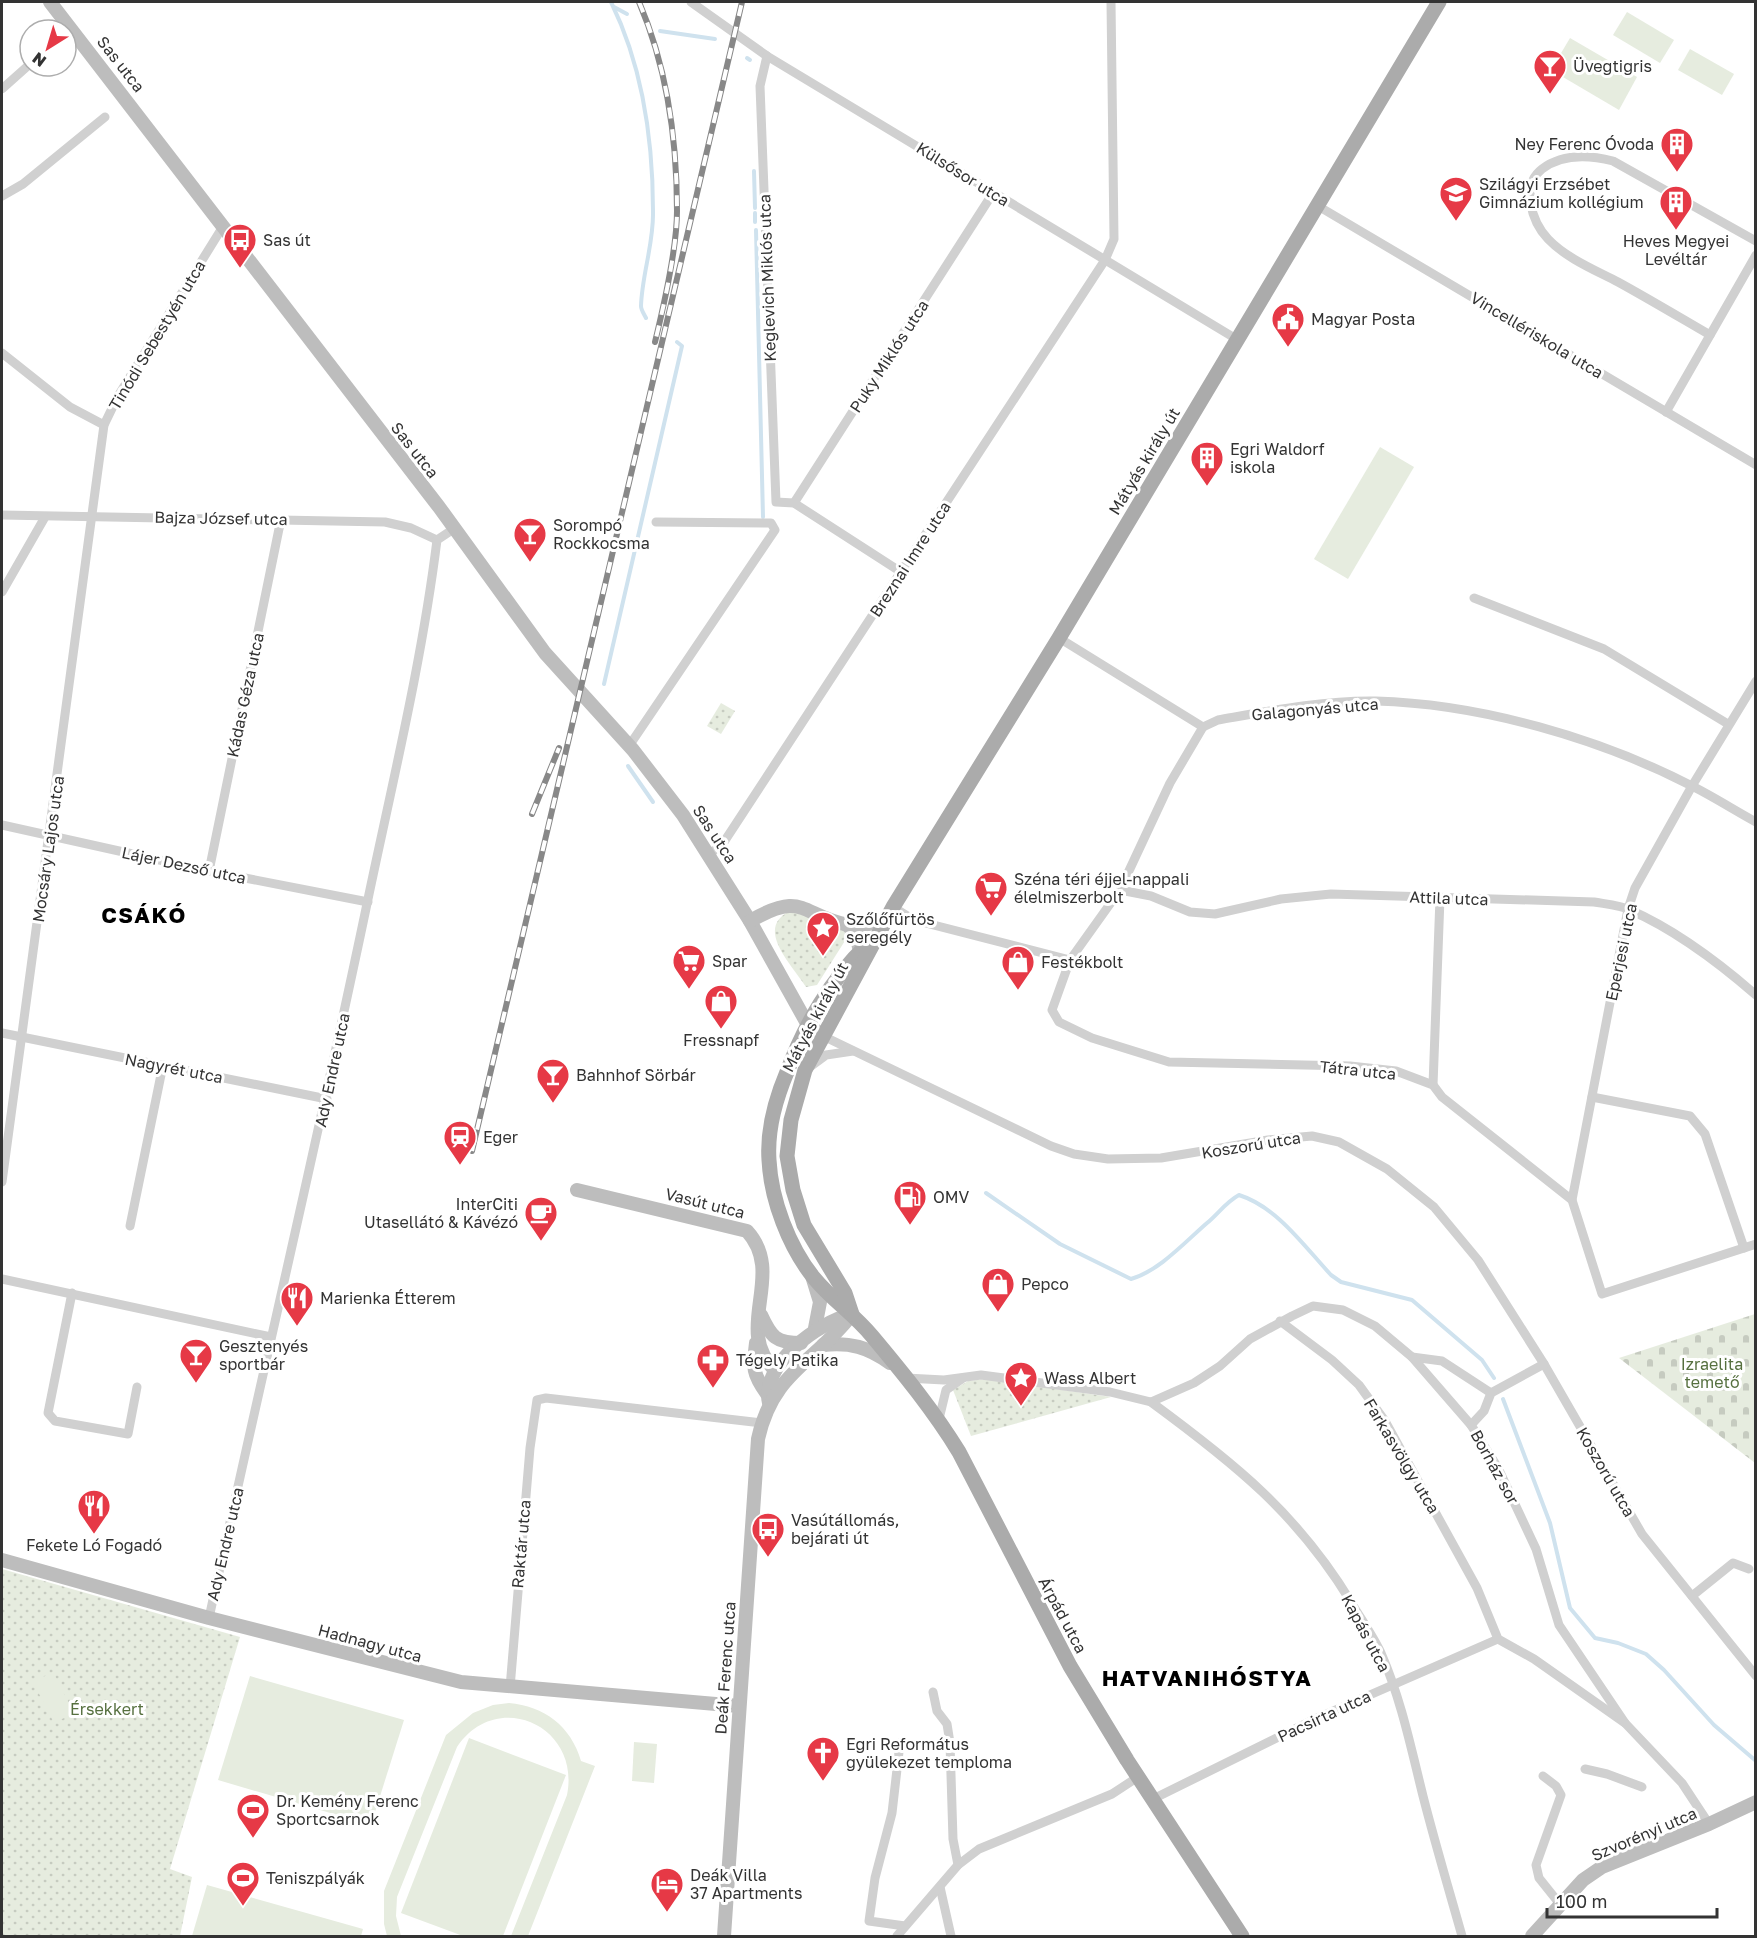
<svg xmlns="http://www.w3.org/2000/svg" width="1757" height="1938" viewBox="0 0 1757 1938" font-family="'Golos Text',sans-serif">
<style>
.cemetery{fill:url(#cemetery-stones)}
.park{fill:url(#park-dots)}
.pitch{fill:#e6ecdf}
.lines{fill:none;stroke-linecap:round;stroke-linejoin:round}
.stream{stroke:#cfe2ee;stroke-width:4}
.street{stroke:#d0d0d0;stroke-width:9}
.secondary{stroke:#bdbdbd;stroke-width:14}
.primary{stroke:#ababab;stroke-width:15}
.rail-casing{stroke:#888;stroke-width:6}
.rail{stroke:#fff;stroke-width:4;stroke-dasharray:11;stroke-linecap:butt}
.labels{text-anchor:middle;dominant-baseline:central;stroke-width:6;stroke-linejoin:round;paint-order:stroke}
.street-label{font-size:16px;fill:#333;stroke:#fff}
.poi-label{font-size:16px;fill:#333;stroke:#fff;text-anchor:start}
.park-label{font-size:16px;fill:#56703f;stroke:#fff}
.district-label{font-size:22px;font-weight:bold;letter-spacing:1.5px;fill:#000;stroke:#fff}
</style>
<defs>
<pattern id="cemetery-stones" width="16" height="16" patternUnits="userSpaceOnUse" patternTransform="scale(1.5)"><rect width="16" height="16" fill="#e6ecdf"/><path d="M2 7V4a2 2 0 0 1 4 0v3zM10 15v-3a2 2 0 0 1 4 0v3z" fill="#c6cbc0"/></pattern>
<pattern id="park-dots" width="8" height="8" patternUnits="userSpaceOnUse" patternTransform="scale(1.5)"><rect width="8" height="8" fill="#e6ecdf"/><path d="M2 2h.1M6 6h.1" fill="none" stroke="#c6cbc0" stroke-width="1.8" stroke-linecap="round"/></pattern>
</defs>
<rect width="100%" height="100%" fill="#fff"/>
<!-- cemetery -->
<path class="cemetery" d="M1755,1314H1756L1755,1463L1619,1358Z"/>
<!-- park -->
<g class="park">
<path d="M721,703L735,711L721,734L707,726Z"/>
<path d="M794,909L843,929L848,936L817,985L806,987C790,962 752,926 794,909Z"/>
<path d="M986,1379L1111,1397L971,1436L953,1390L968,1381Z"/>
<path d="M2,1569L240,1637L170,1869L192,1877L180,1936H2Z"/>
</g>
<!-- pitch -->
<g class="pitch">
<path d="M1627,12L1674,40L1660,63L1613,35Z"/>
<path d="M1570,38L1637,77L1619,110L1551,70Z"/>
<path d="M1690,49L1734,74L1722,95L1678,70Z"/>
<path d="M1380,447L1414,467L1348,579L1314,559Z"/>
<path d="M53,1672L74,1713L54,1723L33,1682Z"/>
<path d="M250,1676L404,1720L371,1825L218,1780Z"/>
<path d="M509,1703C544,1706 571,1726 581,1761L595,1766L528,1936H511L567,1795C581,1726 497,1688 457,1747L397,1897L396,1916L401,1936H387L384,1924V1891L446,1735L473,1713L493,1705Z"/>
<path d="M469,1738L566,1775L503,1936H463L401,1913Z"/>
<path d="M634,1742L657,1744L654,1783L632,1781Z"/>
<path d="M207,1885L363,1929L361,1936H192Z"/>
</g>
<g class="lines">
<!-- stream -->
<g class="stream">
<path d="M611,2C642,65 653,141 653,211C654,243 642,274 641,306C641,310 644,314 646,318"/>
<path d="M614,7L627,14"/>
<path d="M660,31L715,39"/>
<path d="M747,58L750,60"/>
<path d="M754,171L755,208"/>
<path d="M755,213V222"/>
<path d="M756,230L763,517"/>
<path d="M604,684L682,346L677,342"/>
<path d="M628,766L653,802"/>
<path d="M986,1193L1060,1244L1131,1279C1159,1271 1185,1242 1207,1223C1218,1214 1226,1202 1239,1195C1277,1207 1304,1246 1331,1275L1341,1282L1412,1300L1482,1360L1494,1378"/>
<path d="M1503,1399L1550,1523L1570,1608L1595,1638L1618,1643L1646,1654L1664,1670L1714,1725L1756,1761"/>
</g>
<!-- street -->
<g class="street">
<path d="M691,2L767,56L1238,340"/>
<path d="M767,56L760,86L776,502L794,503L901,572"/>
<path d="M2,89L30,64"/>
<path d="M2,196L23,184L105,117"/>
<path d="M1318,206L1756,465"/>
<path d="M1710,335C1679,317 1649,299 1618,282C1595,270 1566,258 1548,239C1532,222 1520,186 1542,169C1563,153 1589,155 1613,161L1756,241"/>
<path d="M2,353L70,407L104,425"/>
<path d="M1666,412L1756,255"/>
<path d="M794,503L993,193"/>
<path d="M2,515L385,522L411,528L437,540"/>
<path d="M2,592L45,517"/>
<path d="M1474,598L1604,649L1728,724"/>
<path d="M1059,638L1203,727"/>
<path d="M1203,727L1170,783L1120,890L1070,960L1052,1010L1059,1022L1092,1038L1169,1062L1350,1066L1396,1071L1433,1085L1442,1097L1572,1200L1602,1294L1756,1244"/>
<path d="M1203,727L1218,720C1269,711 1324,700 1376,701C1481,704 1599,738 1692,786C1714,797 1734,810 1756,822"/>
<path d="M629,746L775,530L771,523L656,522"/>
<path d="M2,825L209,871L368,902"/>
<path d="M709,854L722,845L1105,260L1114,239L1111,2"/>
<path d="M209,871L281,519"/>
<path d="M1120,890L1151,896L1190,912L1215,914L1281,899L1331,894L1594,902C1605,904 1620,905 1630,910C1676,930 1718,962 1756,995"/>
<path d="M893,907L914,920L1070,960"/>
<path d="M2,1033L327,1099"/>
<path d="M823,1036L1051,1146L1074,1154L1108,1159L1161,1158L1268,1140L1312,1136L1339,1142L1387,1169L1434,1207L1478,1260L1544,1364L1642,1534L1756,1676"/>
<path d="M811,1066L826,1055L853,1051"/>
<path d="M1433,1085L1440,898"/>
<path d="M1592,1097L1690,1116L1705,1134L1744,1248"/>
<path d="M2,1182L104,425L118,396L222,228"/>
<path d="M1572,1200L1628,909L1635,888L1692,786L1756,681"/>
<path d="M130,1226L163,1065"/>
<path d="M2,1279L271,1337"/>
<path d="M72,1293L48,1413L55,1421L128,1434L137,1387"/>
<path d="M1280,1321L1332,1360L1359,1385L1385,1421L1477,1588L1498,1639L1534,1659L1625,1723L1682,1783L1709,1824"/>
<path d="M1412,1357L1442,1361L1491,1393"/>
<path d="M906,1378L944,1380L981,1375L1110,1392L1151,1402L1194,1383L1220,1366L1250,1339L1292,1316L1313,1306L1343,1310L1375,1326L1412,1357L1471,1425L1498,1468L1536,1549L1559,1625L1625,1723"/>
<path d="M1151,1402C1234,1463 1297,1513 1351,1602C1361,1619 1373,1636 1381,1653C1401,1699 1411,1748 1423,1796C1435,1843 1449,1890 1462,1936"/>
<path d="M939,1419L946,1390L963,1378"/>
<path d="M1471,1425L1484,1411L1491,1393L1544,1364"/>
<path d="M1692,1596L1733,1563L1749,1569"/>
<path d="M209,1618C261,1378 318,1139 368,899C393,780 422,661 437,540L455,528"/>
<path d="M510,1688L530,1448L537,1400L546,1398L762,1423"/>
<path d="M933,1692L937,1711L947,1724L950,1743L953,1839L958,1865"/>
<path d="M900,1743L892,1813L875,1878L869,1921L905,1926"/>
<path d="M1585,1769L1607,1774L1642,1787"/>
<path d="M1543,1776L1556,1786L1561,1795L1536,1865L1539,1878L1559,1903"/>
<path d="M1153,1799L1317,1718L1498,1639"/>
<path d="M940,1887L951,1936"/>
<path d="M897,1936L958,1865L979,1849L1112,1794L1138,1777"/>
</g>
<!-- secondary -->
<g class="secondary">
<path d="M50,2L439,507L545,653L633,750L683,815L750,921L808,1025L823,1036"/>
<path d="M750,921C804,890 800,915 848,925C860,927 873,923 886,920"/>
<path d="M847,925L856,933L860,952"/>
<path d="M577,1190L747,1231C787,1275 732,1329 775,1370"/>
<path d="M812,1276L820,1302L815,1328"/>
<path d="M761,1315C771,1337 776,1343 801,1343"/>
<path d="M756,1343C753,1368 752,1373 767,1394"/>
<path d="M823,1345C850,1342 868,1347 890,1363"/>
<path d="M769,1403C760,1364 819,1322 852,1314"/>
<path d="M2,1560L209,1618L461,1682L739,1706"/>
<path d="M724,1936L758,1439C773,1371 815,1363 852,1314"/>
<path d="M1532,1936L1583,1880L1602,1867L1709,1824L1756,1802"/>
</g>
<!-- primary -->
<g class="primary">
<path d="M867,945C831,979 804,1026 787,1072C776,1098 767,1131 769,1160C771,1200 789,1247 814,1278C832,1300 854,1314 872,1336C903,1373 934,1411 959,1452L1070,1666L1127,1760L1242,1936"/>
<path d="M852,1314L845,1293L804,1225L793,1190L787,1156L791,1120L805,1070L893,907L1059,638L1439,2"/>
</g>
<!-- rail casing -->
<g class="rail-casing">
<g id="rail">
<path d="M639,2C667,67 677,140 677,211C677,248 664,305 655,342"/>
<path d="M532,814L559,748"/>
<path d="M472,1151L742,2"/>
</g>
</g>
<!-- rail -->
<use href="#rail" class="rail"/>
</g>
<!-- icons -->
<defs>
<g id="bar-pin" transform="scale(1.725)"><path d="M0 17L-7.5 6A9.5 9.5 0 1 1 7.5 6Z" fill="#e63946" stroke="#fff"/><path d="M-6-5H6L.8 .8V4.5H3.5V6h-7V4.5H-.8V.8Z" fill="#fff"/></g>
<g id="building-pin" transform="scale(1.725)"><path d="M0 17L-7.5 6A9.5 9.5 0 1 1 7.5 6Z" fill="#e63946" stroke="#fff"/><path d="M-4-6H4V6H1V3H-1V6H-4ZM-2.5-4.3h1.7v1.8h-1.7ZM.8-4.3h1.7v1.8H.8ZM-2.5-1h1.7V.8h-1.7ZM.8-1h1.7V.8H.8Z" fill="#fff"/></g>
<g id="school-pin" transform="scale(1.725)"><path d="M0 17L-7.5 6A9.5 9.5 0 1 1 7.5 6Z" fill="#e63946" stroke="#fff"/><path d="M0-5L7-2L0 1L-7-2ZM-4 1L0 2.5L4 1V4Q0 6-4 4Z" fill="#fff"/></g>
<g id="bus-pin" transform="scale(1.725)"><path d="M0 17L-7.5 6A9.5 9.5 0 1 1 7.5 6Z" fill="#e63946" stroke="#fff"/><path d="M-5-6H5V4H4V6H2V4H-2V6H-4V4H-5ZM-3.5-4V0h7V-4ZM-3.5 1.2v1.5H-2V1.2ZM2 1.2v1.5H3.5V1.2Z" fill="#fff"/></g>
<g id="civic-pin" transform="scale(1.725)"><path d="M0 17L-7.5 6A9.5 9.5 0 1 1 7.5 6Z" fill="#e63946" stroke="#fff"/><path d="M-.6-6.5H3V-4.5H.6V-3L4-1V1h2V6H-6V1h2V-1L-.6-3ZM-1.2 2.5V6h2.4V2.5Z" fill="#fff"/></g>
<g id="supermarket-pin" transform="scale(1.725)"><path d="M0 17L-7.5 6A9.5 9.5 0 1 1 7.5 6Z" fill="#e63946" stroke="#fff"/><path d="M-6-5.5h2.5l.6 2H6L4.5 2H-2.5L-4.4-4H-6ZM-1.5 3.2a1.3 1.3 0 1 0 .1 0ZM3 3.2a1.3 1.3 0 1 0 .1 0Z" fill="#fff"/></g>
<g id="sight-pin" transform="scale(1.725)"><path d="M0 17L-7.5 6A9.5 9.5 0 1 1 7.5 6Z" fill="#e63946" stroke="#fff"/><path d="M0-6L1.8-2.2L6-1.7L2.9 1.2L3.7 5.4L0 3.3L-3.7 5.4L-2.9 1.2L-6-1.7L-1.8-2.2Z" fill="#fff"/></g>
<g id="shop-pin" transform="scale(1.725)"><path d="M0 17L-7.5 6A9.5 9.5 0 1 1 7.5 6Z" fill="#e63946" stroke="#fff"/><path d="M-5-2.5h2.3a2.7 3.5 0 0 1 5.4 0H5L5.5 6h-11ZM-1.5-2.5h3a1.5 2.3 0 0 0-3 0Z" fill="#fff"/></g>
<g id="station-pin" transform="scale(1.725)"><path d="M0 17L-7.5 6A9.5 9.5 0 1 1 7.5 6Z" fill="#e63946" stroke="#fff"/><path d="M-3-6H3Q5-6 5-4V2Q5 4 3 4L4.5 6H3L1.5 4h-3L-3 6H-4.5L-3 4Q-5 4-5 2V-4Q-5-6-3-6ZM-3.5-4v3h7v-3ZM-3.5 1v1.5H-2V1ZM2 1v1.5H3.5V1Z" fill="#fff"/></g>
<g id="fuel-pin" transform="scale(1.725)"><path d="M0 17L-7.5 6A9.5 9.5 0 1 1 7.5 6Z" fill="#e63946" stroke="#fff"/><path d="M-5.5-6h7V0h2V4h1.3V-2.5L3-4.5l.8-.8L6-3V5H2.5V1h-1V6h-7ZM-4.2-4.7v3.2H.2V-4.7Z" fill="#fff"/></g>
<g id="cafe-pin" transform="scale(1.725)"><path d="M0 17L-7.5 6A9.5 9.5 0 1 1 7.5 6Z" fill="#e63946" stroke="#fff"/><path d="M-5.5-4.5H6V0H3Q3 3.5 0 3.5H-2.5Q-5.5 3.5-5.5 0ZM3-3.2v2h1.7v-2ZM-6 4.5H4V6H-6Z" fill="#fff"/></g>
<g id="restaurant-pin" transform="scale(1.725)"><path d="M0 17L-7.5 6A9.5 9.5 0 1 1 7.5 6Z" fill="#e63946" stroke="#fff"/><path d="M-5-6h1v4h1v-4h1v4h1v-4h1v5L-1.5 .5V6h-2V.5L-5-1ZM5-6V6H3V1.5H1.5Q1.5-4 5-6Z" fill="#fff"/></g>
<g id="pharmacy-pin" transform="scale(1.725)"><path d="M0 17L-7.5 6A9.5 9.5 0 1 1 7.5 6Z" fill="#e63946" stroke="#fff"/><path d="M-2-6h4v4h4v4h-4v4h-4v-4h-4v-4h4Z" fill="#fff"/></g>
<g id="church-pin" transform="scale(1.725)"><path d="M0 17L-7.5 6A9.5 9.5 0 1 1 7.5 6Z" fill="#e63946" stroke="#fff"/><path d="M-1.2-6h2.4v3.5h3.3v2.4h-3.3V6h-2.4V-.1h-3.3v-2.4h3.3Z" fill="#fff"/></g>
<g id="stadium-pin" transform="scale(1.725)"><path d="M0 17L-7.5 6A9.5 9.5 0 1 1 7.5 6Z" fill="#e63946" stroke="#fff"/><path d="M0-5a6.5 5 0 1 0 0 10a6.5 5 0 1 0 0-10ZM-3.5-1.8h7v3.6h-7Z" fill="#fff"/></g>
<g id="hotel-pin" transform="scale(1.725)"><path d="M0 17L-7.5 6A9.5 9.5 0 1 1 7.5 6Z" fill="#e63946" stroke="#fff"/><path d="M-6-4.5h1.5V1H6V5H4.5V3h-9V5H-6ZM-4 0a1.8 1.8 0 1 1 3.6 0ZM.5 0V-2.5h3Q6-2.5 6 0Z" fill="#fff"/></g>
</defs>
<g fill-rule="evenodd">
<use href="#bar-pin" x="1550" y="66"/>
<use href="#building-pin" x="1677" y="144"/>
<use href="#school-pin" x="1456" y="193"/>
<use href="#building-pin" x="1676" y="202"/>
<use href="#bus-pin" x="240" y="240"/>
<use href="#civic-pin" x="1288" y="319"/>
<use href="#building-pin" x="1207" y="458"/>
<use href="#bar-pin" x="530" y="534"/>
<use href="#supermarket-pin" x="991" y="888"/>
<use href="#sight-pin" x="823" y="928"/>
<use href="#supermarket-pin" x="689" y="961"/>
<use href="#shop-pin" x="1018" y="962"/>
<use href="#shop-pin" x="721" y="1001"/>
<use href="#bar-pin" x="553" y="1075"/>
<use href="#station-pin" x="460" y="1137"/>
<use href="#fuel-pin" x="910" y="1197"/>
<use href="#cafe-pin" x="541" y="1213"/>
<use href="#shop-pin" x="998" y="1284"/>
<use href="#restaurant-pin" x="297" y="1298"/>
<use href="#bar-pin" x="196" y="1355"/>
<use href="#pharmacy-pin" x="713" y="1360"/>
<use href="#sight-pin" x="1021" y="1378"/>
<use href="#restaurant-pin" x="94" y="1506"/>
<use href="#bus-pin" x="768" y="1529"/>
<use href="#church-pin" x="823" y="1753"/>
<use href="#stadium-pin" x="253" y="1810"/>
<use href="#stadium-pin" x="243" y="1878"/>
<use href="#hotel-pin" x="667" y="1884"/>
</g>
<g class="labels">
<!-- street labels -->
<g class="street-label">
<text transform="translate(121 64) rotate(52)">Sas utca</text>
<text transform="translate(963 174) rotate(32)">Külsősor utca</text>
<text transform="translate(767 278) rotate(-92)">Keglevich Miklós utca</text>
<text transform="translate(157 335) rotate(-59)">Tinódi Sebestyén utca</text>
<text transform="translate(1537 335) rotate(31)">Vincellériskola utca</text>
<text transform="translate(889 356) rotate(-57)">Puky Miklós utca</text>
<text transform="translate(415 450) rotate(52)">Sas utca</text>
<text transform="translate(1144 461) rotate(-59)">Mátyás király út</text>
<text transform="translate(221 518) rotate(1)">Bajza József utca</text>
<text transform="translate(910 559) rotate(-57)">Breznai Imre utca</text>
<text transform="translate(245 695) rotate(-78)">Kádas Géza utca</text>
<text transform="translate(1315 709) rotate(-5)">Galagonyás utca</text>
<text transform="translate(715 834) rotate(57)">Sas utca</text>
<text transform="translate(48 849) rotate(-82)">Mocsáry Lajos utca</text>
<text transform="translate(184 865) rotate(12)">Lájer Dezső utca</text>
<text transform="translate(1449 898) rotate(2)">Attila utca</text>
<text transform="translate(1621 952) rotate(-78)">Eperjesi utca</text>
<text transform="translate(815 1017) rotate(-62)">Mátyás király út</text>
<text transform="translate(174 1068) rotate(11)">Nagyrét utca</text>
<text transform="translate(332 1070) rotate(-78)">Ady Endre utca</text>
<text transform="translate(1358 1070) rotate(6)">Tátra utca</text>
<text transform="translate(1251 1145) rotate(-9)">Koszorú utca</text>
<text transform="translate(705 1203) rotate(14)">Vasút utca</text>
<text transform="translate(1402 1456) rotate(59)">Farkasvölgy utca</text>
<text transform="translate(1495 1467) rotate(61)">Borház sor</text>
<text transform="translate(1606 1472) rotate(60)">Koszorú utca</text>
<text transform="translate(225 1544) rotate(-77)">Ady Endre utca</text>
<text transform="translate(521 1544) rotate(-85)">Raktár utca</text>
<text transform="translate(1063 1615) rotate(62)">Árpád utca</text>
<text transform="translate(1366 1633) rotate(62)">Kapás utca</text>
<text transform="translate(370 1643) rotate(15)">Hadnagy utca</text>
<text transform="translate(725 1668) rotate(-86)">Deák Ferenc utca</text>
<text transform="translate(1324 1716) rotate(-25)">Pacsirta utca</text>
<text transform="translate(1644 1834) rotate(-23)">Szvorényi utca</text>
</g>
<!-- poi labels -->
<g class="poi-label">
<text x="1573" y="66">Üvegtigris</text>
<text x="1654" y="144" text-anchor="end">Ney Ferenc Óvoda</text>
<text x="1479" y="184">Szilágyi Erzsébet<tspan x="1479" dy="18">Gimnázium kollégium</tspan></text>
<text x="263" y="240">Sas út</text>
<text x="1676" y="241" text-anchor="middle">Heves Megyei<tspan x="1676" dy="18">Levéltár</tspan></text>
<text x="1311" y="319">Magyar Posta</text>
<text x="1230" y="449">Egri Waldorf<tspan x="1230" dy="18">iskola</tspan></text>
<text x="553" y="525">Sorompó<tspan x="553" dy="18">Rockkocsma</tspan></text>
<text x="1014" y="879">Széna téri éjjel-nappali<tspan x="1014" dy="18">élelmiszerbolt</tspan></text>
<text x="846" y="919">Szőlőfürtös<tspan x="846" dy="18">seregély</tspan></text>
<text x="712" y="961">Spar</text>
<text x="1041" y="962">Festékbolt</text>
<text x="721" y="1040" text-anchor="middle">Fressnapf</text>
<text x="576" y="1075">Bahnhof Sörbár</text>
<text x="483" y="1137">Eger</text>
<text x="933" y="1197">OMV</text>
<text x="518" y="1204" text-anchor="end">InterCiti<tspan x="518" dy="18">Utasellátó &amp; Kávézó</tspan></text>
<text x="1021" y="1284">Pepco</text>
<text x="320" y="1298">Marienka Étterem</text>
<text x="219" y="1346">Gesztenyés<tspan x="219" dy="18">sportbár</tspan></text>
<text x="736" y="1360">Tégely Patika</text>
<text x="1044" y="1378">Wass Albert</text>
<text x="791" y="1520">Vasútállomás,<tspan x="791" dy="18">bejárati út</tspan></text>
<text x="94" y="1545" text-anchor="middle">Fekete Ló Fogadó</text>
<text x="846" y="1744">Egri Református<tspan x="846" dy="18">gyülekezet temploma</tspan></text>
<text x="276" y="1801">Dr. Kemény Ferenc<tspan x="276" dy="18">Sportcsarnok</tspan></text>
<text x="690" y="1875">Deák Villa<tspan x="690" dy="18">37 Apartments</tspan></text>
<text x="266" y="1878">Teniszpályák</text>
</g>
<!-- park labels -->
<g class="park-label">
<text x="1712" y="1364">Izraelita<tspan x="1712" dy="18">temető</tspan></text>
<text x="107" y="1709">Érsekkert</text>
</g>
<!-- district labels -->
<g class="district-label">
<text x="144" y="914">CSÁKÓ</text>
<text x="1207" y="1677">HATVANIHÓSTYA</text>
</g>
</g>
<!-- border -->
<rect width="1757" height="1938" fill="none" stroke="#333333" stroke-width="6"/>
<!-- north arrow -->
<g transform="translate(48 48) rotate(217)"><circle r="28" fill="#ffffff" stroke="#adadad" stroke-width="1.5"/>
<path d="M0-4.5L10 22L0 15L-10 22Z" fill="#e63946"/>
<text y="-9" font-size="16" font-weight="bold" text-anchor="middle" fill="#333333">N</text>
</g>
<!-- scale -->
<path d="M1547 1908v9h170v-9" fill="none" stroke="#333333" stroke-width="3"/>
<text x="1556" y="1908" font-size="18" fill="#333333" stroke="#ffffff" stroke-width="4.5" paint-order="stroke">100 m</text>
</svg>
